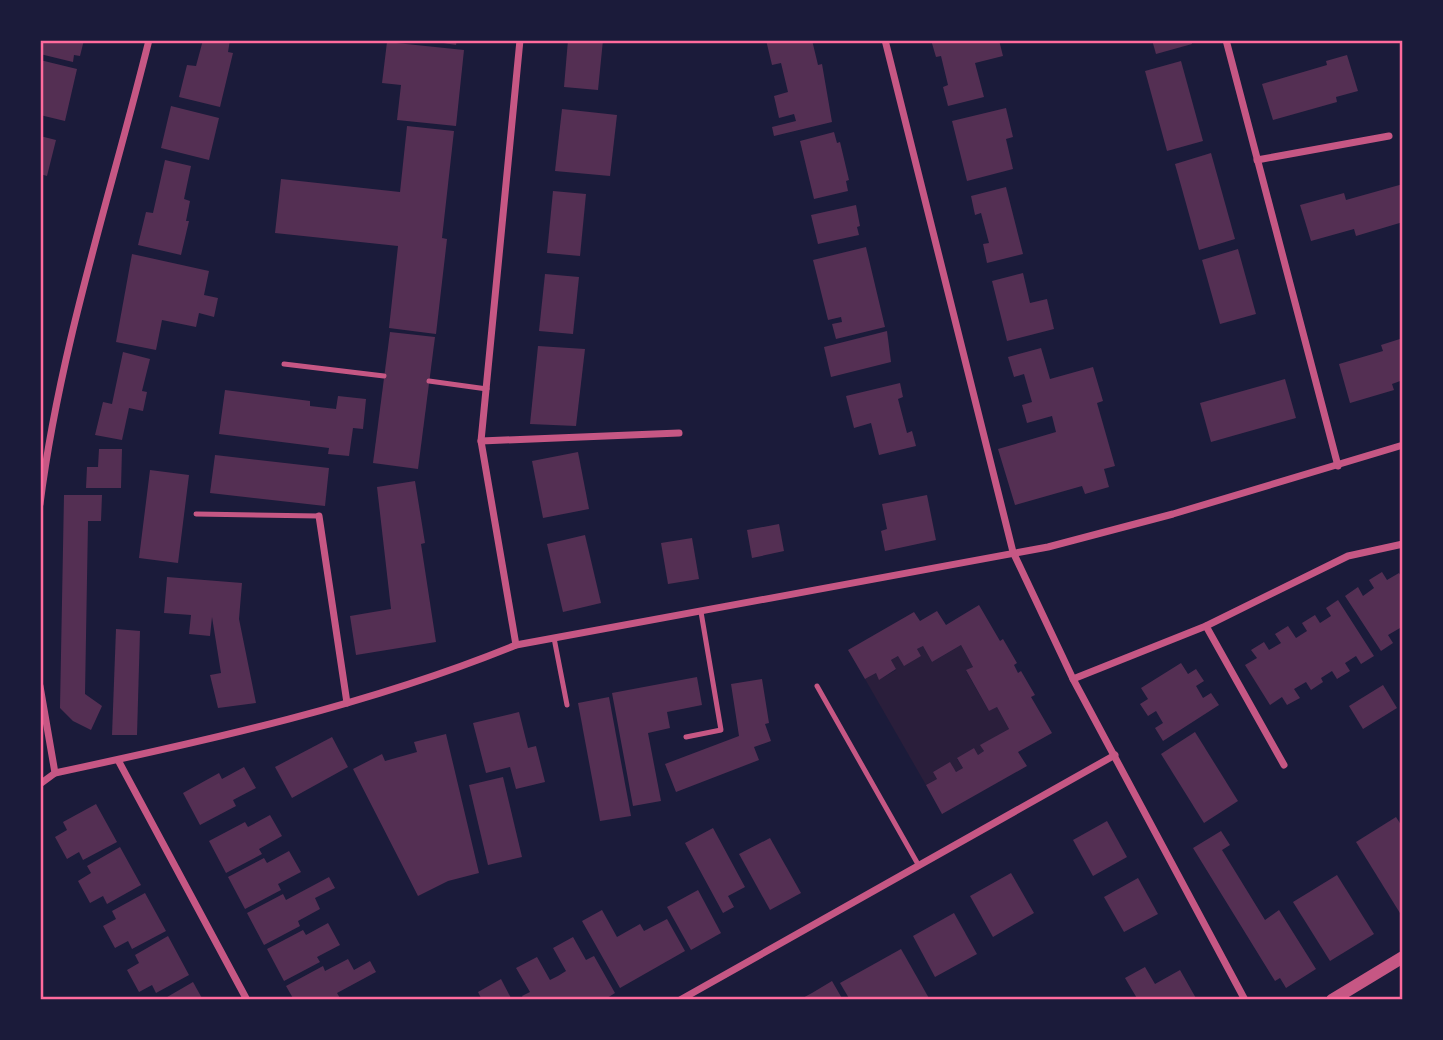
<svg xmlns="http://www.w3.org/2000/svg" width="1443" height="1040" viewBox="0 0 1443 1040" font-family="Montserrat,sans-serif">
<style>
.green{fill:#2a1e3b}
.building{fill:#542f53}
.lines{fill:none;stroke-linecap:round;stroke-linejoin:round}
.service{stroke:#c65784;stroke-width:5}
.minor{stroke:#c65784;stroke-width:7}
.tertiary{stroke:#c65784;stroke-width:12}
.neatline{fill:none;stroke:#ff6b9d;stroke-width:2.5}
</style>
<rect width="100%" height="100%" fill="#1b1b3a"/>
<!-- green -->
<path class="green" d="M961,645L973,667L966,671L989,711L997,707L1009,729L981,745L984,751L978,755L974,748L957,759L963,768L956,772L949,763L933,772L937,779L926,785L865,679L876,673L880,679L896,670L891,660L898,656H921L917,649L923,646L932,662Z"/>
<!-- building -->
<g class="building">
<path d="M40,40H84L80,56L74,55L73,62L40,54Z"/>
<path d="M203,40H230L228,52L233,53L220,107L179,97L187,65L196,66Z"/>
<path d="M424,40H457L456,45Z"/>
<path d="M568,40H603L598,90L564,87Z"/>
<path d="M766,40H812L818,65L822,64L832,122L774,136L772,127L796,121L794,114L779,118L774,96L788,92L781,63L772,65Z"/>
<path d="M931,40H999L1003,56L975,63L984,97L948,106L943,87L948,85L941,56L936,57Z"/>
<path d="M1152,40H1191L1192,44L1156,54Z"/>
<path d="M387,42L464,50L456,126L397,120L401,85L382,83Z"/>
<path d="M1347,55L1358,91L1336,97L1337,102L1273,120L1262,84L1327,65L1326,61Z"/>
<path d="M40,60L77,69L65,121L40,115Z"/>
<path d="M1181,61L1203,141L1167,151L1145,71Z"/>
<path d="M171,106L219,118L209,160L161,148Z"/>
<path d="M1006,108L1013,137L1006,139L1013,169L967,181L952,121Z"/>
<path d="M562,109L617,115L610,176L555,171Z"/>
<path d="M407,126L454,131L442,238L447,239L436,334L389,328L398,246L275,233L281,179L400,192Z"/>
<path d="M834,132L837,143L840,142L849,180L846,181L848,191L814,199L800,141Z"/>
<path d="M40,136L56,140L47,176L40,174Z"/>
<path d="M1211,153L1235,239L1199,250L1175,164Z"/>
<path d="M165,160L191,166L184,199L190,201L186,221H189L181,255L138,245L146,212L153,213Z"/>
<path d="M1403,184V222L1356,236L1354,229L1311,241L1300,205L1344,193L1346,200Z"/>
<path d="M1006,187L1023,254L987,263L983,244L989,243L981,213L975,215L971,196Z"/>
<path d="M553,191L586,194L580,256L547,253Z"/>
<path d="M856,205L860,226L857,227L859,235L818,244L811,215Z"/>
<path d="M866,247L885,327L836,339L832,324L842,322L841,317L828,320L813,260Z"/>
<path d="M1238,249L1256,314L1220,324L1202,260Z"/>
<path d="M132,254L209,271L204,295L218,298L214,317L199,313L196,327L162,320L156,350L116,342Z"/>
<path d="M1023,273L1030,303L1047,299L1054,329L1007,341L992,281Z"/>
<path d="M545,274L579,277L573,334L539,331Z"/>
<path d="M887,331L891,362L831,377L824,347Z"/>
<path d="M390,332L435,337L418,469L373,463Z"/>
<path d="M1403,338V380L1392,384L1394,390L1350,403L1339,364L1383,351L1381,345Z"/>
<path d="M538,346L585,349L576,426L530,424Z"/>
<path d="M1041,348L1050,379L1093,367L1103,401L1097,403L1115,466L1104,469L1109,487L1085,494L1082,486L1015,505L998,449L1056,432L1052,416L1027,423L1022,405L1032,402L1024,374L1014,377L1008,357Z"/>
<path d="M123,352L150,359L142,391L147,392L143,411L129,408L122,440L95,435L103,402L112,404Z"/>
<path d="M1285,379L1296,418L1211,442L1200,403Z"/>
<path d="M900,383L903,397L898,399L907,433L912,431L916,446L879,455L871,423L854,428L846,396Z"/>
<path d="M225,390L310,401V406L336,409L338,396L366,399L363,429L353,428L349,456L328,454L329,448L219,434Z"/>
<path d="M99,449H122L121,488H86L87,467H98Z"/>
<path d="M578,452L589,509L543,518L532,461Z"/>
<path d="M215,455L329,468L325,506L210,493Z"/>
<path d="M150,470L189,475L178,563L139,558Z"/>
<path d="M415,481L425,543L421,544L436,642L356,655L350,616L391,609L377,487Z"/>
<path d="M64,495H102L101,521H88L85,694L102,706L91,730L73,721L60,708Z"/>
<path d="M927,495L936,540L885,551L881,531L887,529L882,504Z"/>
<path d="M779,524L784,551L752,558L747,530Z"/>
<path d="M585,535L601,603L563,612L547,544Z"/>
<path d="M692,538L699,579L668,584L661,543Z"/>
<path d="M1382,572L1387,580L1399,573L1403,580V633L1400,628L1388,635L1393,643L1381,651L1345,596L1358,587L1363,596L1374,588L1369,580Z"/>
<path d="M167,577L242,583L239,619L256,703L218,708L210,675L221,673L212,617L210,636L189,634L191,615L164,613Z"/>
<path d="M1338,600L1374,656L1361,664L1356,656L1345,663L1350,671L1337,679L1332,671L1321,678L1323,682L1311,690L1306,682L1294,689L1300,698L1287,705L1282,697L1270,705L1245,665L1257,658L1251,650L1264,642L1269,650L1281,643L1275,634L1288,626L1296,638L1307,631L1302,623L1315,615L1320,623L1331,616L1326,608Z"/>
<path d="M979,605L1000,641L1003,639L1017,663L1014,665L1018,673L1021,671L1035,695L1031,697L1052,733L1018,752L1027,766L942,814L926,785L937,779L933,772L950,762L956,772L963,768L957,758L974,748L978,755L984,751L980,745L1009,729L997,707L989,711L966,670L973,667L961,645L932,662L923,646L917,649L921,656L904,666L898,656L891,660L896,669L879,680L876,673L865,679L848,650L914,612L920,621L937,611L946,625Z"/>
<path d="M116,629L140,631L137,735H112Z"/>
<path d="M1181,663L1188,674L1196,669L1204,681L1196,686L1203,698L1211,693L1219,705L1163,741L1155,728L1163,723L1156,711L1148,716L1140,704L1148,699L1141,688Z"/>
<path d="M697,677L702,705L667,712L670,728L648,733L661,801L633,806L612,693Z"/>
<path d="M762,679L769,723L765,724L771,741L754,747L759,760L676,792L665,764L739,736L731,684Z"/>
<path d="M1383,685L1397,708L1363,729L1349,706Z"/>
<path d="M609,697L631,816L600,821L578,703Z"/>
<path d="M519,712L528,748L536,746L545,782L516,789L510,767L486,773L473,723Z"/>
<path d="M1195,732L1238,801L1204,823L1161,754Z"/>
<path d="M446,734L479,873L448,881L418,896L353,769L382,754L385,761L417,752L414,742Z"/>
<path d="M332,737L348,767L292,798L275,767Z"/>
<path d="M244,767L256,788L233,800L236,806L200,825L183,793L219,773L222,779Z"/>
<path d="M503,777L522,857L488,865L469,785Z"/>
<path d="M96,804L117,842L83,860L79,852L67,859L55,837L67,830L63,822Z"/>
<path d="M270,815L282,836L259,849L262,854L226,873L209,841L245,822L248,827Z"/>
<path d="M1396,817L1403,828V918L1356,842Z"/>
<path d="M1107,821L1127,857L1093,876L1073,840Z"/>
<path d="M713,828L745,887L728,896L734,907L723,913L685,843Z"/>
<path d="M1221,831L1230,845L1222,850L1265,920L1279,910L1316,969L1286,988L1280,978L1275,981L1193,848Z"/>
<path d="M770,838L801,893L770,910L739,854Z"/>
<path d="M120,847L141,885L107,904L103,896L90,903L78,881L91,873L87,866Z"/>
<path d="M289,851L301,872L278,884L281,890L245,909L228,877L264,858L267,863Z"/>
<path d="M1011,873L1034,913L993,937L970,896Z"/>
<path d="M1337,875L1374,934L1330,961L1293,902Z"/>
<path d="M329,877L335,888L315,898L320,909L298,921L300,926L264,945L247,913L283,894L286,900Z"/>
<path d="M1138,878L1158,914L1124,932L1104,897Z"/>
<path d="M698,890L721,933L691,950L667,907Z"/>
<path d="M145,893L166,931L132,949L128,941L115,948L103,926L116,919L112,911Z"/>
<path d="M602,910L617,937L640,924L644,931L667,919L685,951L620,988L582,921Z"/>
<path d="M954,913L977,954L935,977L913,936Z"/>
<path d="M328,923L340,945L317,957L320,962L284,981L267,949L303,930L306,935Z"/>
<path d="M168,936L189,975L156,993L152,985L139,992L127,970L139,963L135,955Z"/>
<path d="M573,937L586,960L594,956L615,993L604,1000H524L522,996L530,992L516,968L537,957L550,980L558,976L566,971L553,948Z"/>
<path d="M901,949L930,1000H850L840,983Z"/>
<path d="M348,959L354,970L370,961L376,972L337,993L340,998L336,1000H294L286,986L323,966L325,971Z"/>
<path d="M1145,967L1155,984L1180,970L1197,1000H1138L1125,978Z"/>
<path d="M501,979L512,1000H482L478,992Z"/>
<path d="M832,981L843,1000H799L812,993Z"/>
<path d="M193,982L203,1000H162Z"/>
</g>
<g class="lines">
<!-- service -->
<g class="service">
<path d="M284,364L384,376"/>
<path d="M429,381L487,389"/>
<path d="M196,514L319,516"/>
<path d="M554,638L567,705"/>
<path d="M817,686L919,866"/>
<path d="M686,737L721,730L701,612"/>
</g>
<!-- minor -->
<g class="minor">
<path d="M885,40L1013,552L1073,679L1245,1000"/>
<path d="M1226,40L1338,466"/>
<path d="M1257,160L1389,136"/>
<path d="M481,441L679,433"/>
<path d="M40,504C60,346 111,194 149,40"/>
<path d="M319,516L347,703"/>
<path d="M516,645L481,441L520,40"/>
<path d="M1073,679L1206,626"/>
<path d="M40,686L55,773"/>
<path d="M118,760L247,1000"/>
<path d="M1284,765L1206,626L1348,556L1403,544"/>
<path d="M40,784L55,773C210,740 369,705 516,645L1048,547L1173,514L1403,445"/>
<path d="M680,1000L1115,755"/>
</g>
<!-- tertiary -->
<path class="tertiary" d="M1332,1000L1403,957"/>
</g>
<!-- border -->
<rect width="1443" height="1040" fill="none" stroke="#1b1b3a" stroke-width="84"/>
<rect x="42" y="42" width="1359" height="956" class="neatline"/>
</svg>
